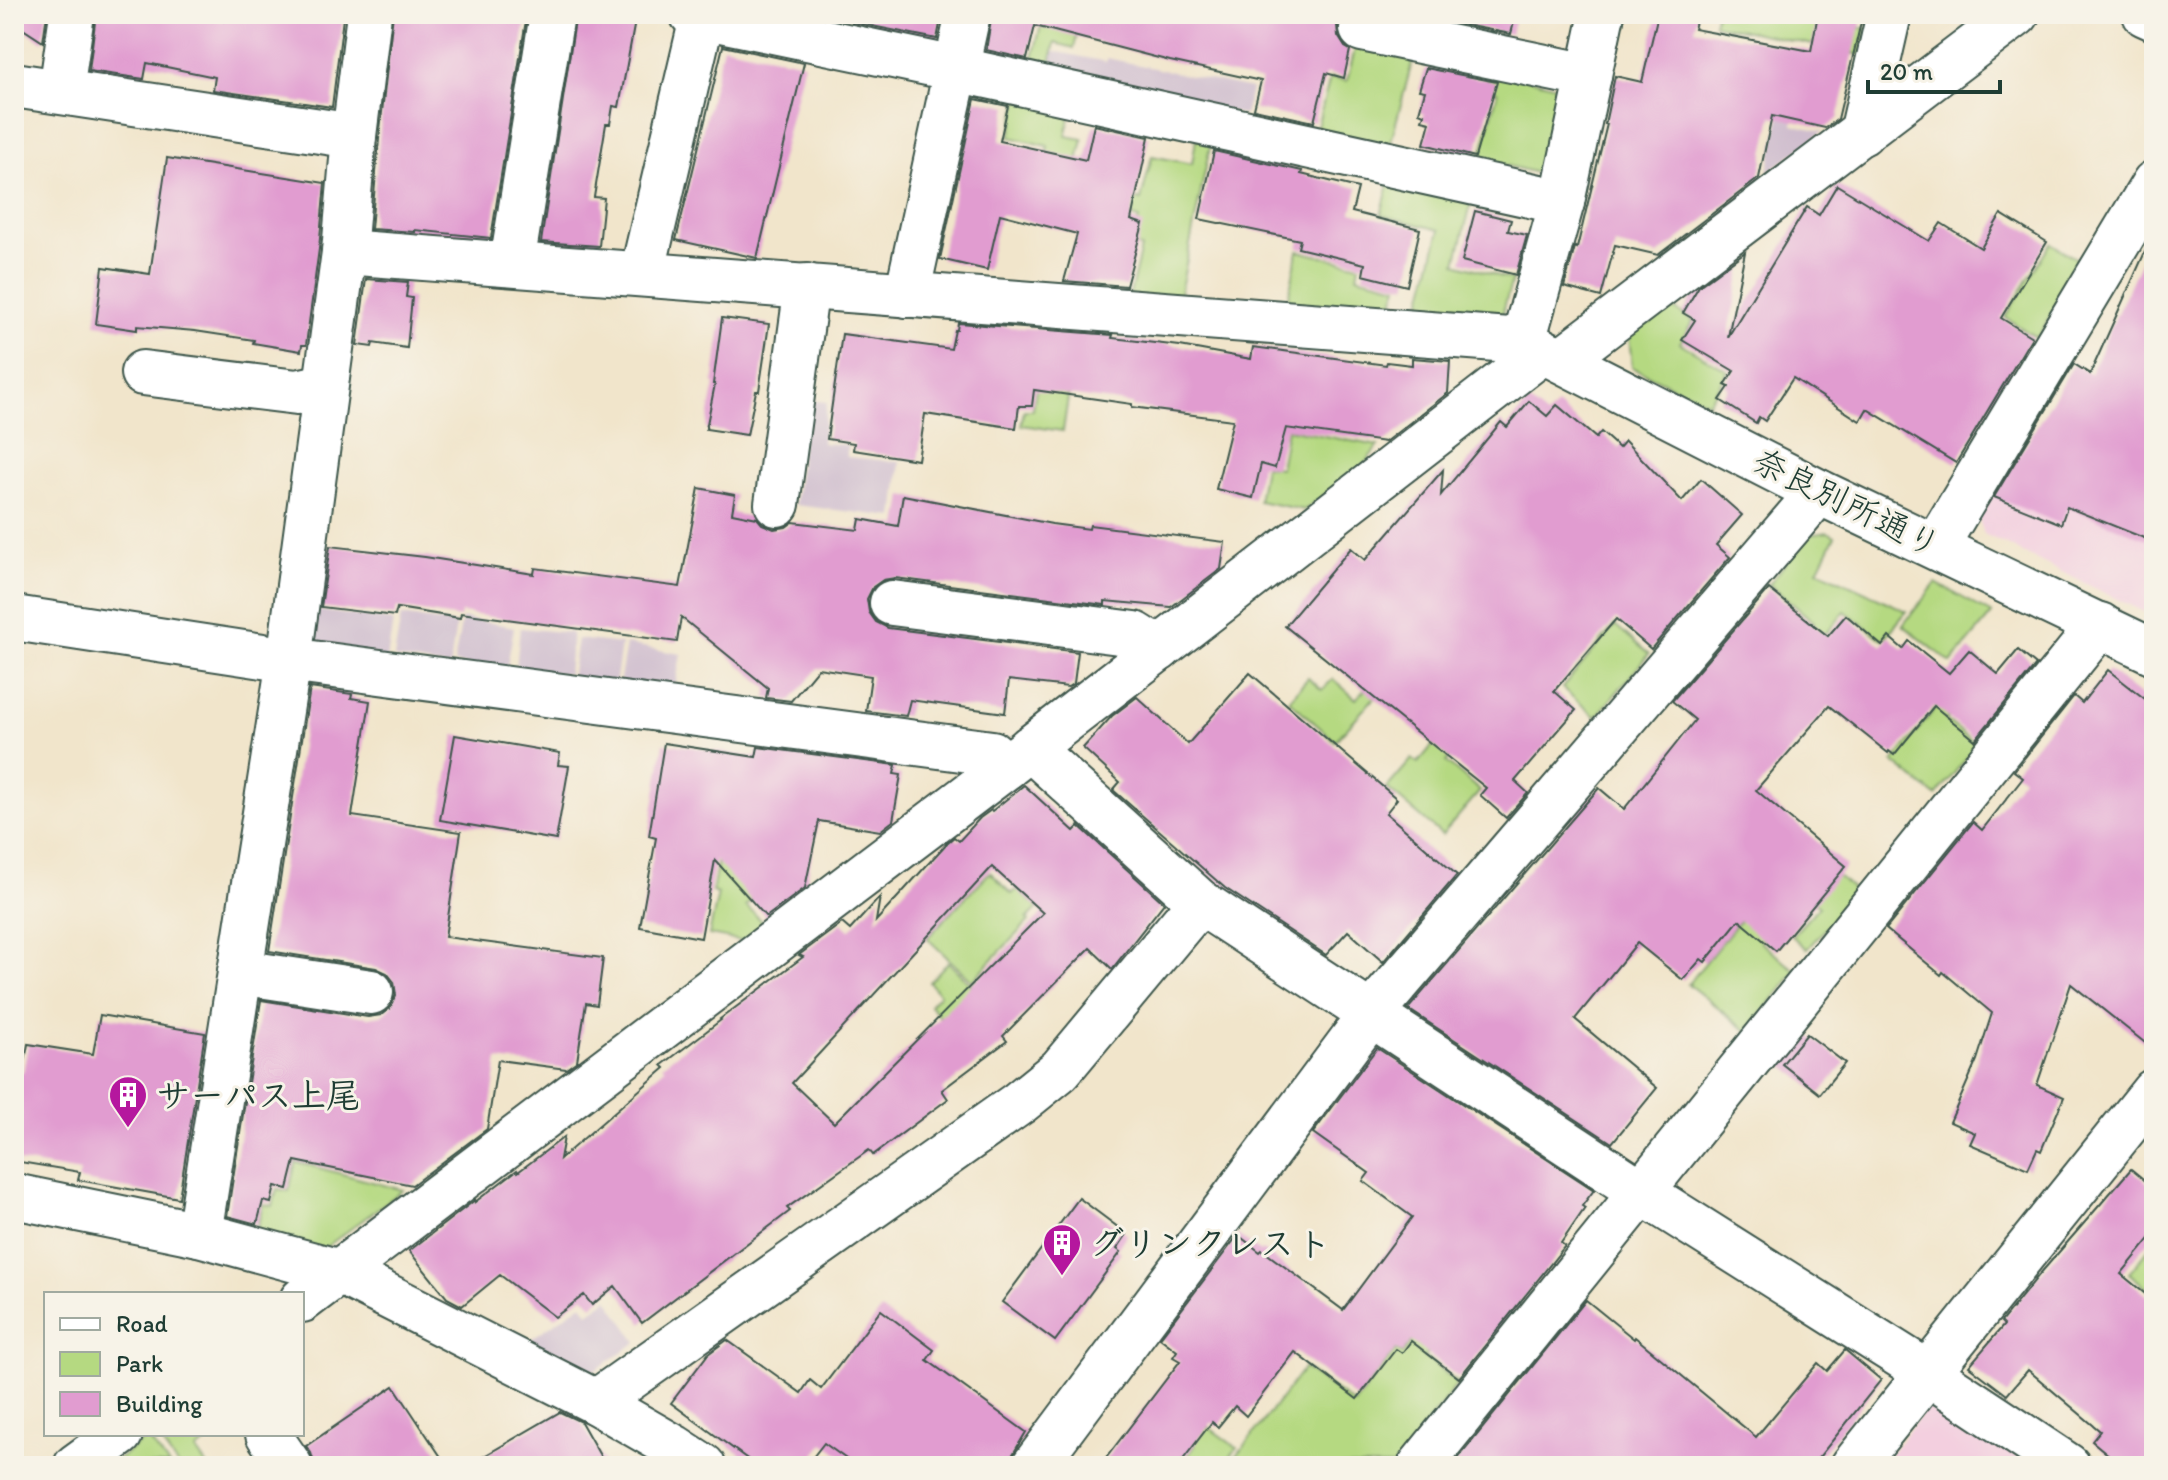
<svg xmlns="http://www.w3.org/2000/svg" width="2168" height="1480" viewBox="0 0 2168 1480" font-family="Itim,'Klee One',sans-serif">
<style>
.built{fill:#f3cfdf}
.industrial{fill:#cfbdce}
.green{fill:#b5d981;stroke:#6a8b5a;stroke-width:2}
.building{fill:#e19cd0;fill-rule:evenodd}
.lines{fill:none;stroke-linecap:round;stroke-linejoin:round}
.minor-casing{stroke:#3e564b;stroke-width:48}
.minor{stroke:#fff;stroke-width:44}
.labels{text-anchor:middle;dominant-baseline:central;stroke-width:6;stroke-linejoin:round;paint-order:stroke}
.street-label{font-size:34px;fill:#1f3d34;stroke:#f7f3e8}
.poi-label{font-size:34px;font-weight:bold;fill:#1f3d34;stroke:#f7f3e8;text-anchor:start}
</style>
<rect width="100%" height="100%" fill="#f7f3e8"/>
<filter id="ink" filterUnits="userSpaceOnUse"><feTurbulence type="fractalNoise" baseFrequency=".0125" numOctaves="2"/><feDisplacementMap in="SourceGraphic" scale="16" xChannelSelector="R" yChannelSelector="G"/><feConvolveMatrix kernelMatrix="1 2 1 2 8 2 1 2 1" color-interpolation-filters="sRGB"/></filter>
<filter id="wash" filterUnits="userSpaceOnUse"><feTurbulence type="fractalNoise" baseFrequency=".006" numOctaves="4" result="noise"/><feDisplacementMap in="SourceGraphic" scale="32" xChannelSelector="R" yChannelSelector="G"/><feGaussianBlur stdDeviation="1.8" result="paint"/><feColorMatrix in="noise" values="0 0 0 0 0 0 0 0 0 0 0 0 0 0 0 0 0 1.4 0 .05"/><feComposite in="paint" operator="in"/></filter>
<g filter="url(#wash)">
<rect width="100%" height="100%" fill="#f1e5cb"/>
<!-- built -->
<g class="built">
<path d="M2016,448L2154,501V617L1984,534L1977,514Z"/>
<path d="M1942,1406L2033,1466H1881L1927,1408Z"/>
</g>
<!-- industrial -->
<g class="industrial">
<path d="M1053,51L1106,62L1107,58L1251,89L1245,115L1049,72Z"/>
<path d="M1781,112L1794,115L1793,125L1823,131L1768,172Z"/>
<path d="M807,400L827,402L822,443L847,445V457L900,462L894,517L795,505Z"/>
<path d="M308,609L393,621L387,659L303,646Z"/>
<path d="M401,616L456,624L450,667L394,658Z"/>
<path d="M462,618L514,627L506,672L454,663Z"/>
<path d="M520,628L572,633L568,674L516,669Z"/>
<path d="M577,639L621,644L615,686L571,679Z"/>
<path d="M626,644L681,654L674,694L619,684Z"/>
<path d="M608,1299L637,1342L591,1373L528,1341L582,1304L588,1313Z"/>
</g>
<!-- green -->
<g class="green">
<path d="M1044,14H1082L1074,48L1055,43L1048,73L1030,69Z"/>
<path d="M1716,14H1815V18L1867,29L1861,55L1714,24Z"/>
<path d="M1357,41L1414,55L1389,149L1316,130L1330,78L1347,81Z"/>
<path d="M1490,69L1560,87L1537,173L1480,159L1498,92L1485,88Z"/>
<path d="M1019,99L1071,111L1066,136L1083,139L1077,165L1046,158L1048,146L1010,137Z"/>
<path d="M1196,139L1211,142L1178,303L1129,298L1141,248L1131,244L1139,219L1080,202L1084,187L1141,200L1152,156L1192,164Z"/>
<path d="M1392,173L1473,196L1456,263L1512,280L1499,325L1419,311L1440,230L1381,215Z"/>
<path d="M2051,243L2083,263L2037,338L2005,317Z"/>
<path d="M1298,251L1359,265L1357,276L1398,286L1387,320L1286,308Z"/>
<path d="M1662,301L1693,321L1680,343L1728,371L1708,403L1632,367L1628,326Z"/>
<path d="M1045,333L1077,338L1063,431L1021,425L1024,410H1033Z"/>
<path d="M1287,429L1378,446L1362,467L1304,510L1258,501L1264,466L1280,468Z"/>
<path d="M1828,532L1835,536L1818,570L1907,611L1883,640L1845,611L1799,665L1787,655L1814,622L1769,584L1808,535Z"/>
<path d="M1936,583L1992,614L1951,663L1903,625Z"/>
<path d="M1615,625L1649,654L1596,717L1562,688Z"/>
<path d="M1384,669L1393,677L1335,741L1289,700L1308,678L1322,690L1333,679L1356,699Z"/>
<path d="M1952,687L1965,696L1946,720L1977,745L1936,796L1893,762Z"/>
<path d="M1466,738L1446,762L1480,791L1442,835L1387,788L1412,759L1418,763L1436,741Z"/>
<path d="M1807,848L1857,893L1807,949L1792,936L1819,906L1784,874Z"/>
<path d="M718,860L764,887L746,906L765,924L747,942L709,935L718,894L712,892Z"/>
<path d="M990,872L1012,894L1017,889L1038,908L1027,919L1029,921L972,981L927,938Z"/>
<path d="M1749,909L1771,927L1760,942L1796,971L1747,1031L1688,984Z"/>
<path d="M948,962L985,998L946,1025L930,1005L940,994L929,982Z"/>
<path d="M296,1162L403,1190L322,1250L256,1233L263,1204L273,1206L277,1189L289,1191Z"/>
<path d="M2154,1242V1294L2129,1273Z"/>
<path d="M1404,1337L1440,1338L1425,1357L1458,1383L1394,1466H1229L1304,1368L1354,1404L1396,1350L1402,1354L1411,1343Z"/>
<path d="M1203,1423L1237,1448L1223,1466H1181L1195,1446L1189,1442Z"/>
<path d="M155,1434H219L196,1450L207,1466H178Z"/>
<path d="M147,1437L169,1465L110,1466Z"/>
</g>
<g id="blocks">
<!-- building -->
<g class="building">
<path d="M14,14H47L43,42L14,23Z"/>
<path d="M96,14H188L223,21L224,14H317L343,18L332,107L213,90L215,77L147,63L144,79L89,71Z"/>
<path d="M393,14H527L491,238L415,230V232L371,229L379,139Z"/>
<path d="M576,14L635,21L619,107L613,106L610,124H606L594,197L604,198L599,246L541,242Z"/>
<path d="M853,14H942L937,39L852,22Z"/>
<path d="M992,14H1017L1036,19V14H1342L1337,25L1338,36L1345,47L1350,50L1344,78L1326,73L1314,122L1254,109L1261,81L1170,61L1035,26L1027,59L986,50Z"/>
<path d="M1442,14H1516L1511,34L1440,20Z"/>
<path d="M1658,14H1698L1694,29L1811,51L1818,14H1863L1838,119L1825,128L1772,116L1759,178L1658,255L1615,245L1601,297L1564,287L1575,247L1577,248L1607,124H1605L1615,76L1642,82Z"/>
<path d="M723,46L804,63L757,258L676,240Z"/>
<path d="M1426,68L1497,82L1475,157L1424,144L1430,122L1422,120L1424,114L1419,112L1425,91L1419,90Z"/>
<path d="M975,99L1008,106L1000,141L1086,160L1094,125L1149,137L1131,220L1143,224L1126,286L1064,281L1077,234L1000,214L987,270L940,259Z"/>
<path d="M1214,151L1302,171L1301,174L1358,188L1352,212L1420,229L1407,286L1363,275L1365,264L1298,248L1300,240L1199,219Z"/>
<path d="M167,158L325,183L319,249L306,345H302L301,351L253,343L254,340L195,331L137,326V330L96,324L103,267L150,274Z"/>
<path d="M1837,185L1929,241L1941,223L1981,248L2001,214L2047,242L2001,318L2032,337L1956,463L1867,409L1860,421L1793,378L1765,421L1759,417L1756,423L1720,400L1729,387L1725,385L1734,371L1682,340L1695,320L1683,313L1699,286L1745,252L1728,337L1807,207L1819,215Z"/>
<path d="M1475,211L1511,220L1508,231L1527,235L1516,275L1462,261Z"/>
<path d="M2154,232V542L2067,507L2061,524L1994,497L2074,364L2090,374Z"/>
<path d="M366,279L408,282L406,297L412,298L407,348L373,343L372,347L357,345Z"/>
<path d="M722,318L769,324L759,391H756L747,435L706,429L715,384H713Z"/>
<path d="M958,323L1113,335L1112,338L1180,346L1251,359L1253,347L1386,365L1387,362L1412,365V358L1450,361L1448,393L1385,442L1286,428L1275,468L1261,464L1253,498L1216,489L1233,420L1132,407V404L1034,390L1032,406H1019L1016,428L925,414L918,460L853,450L854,443L827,439L842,334L951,349L955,330H957Z"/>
<path d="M1529,401L1547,416L1557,405L1596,438L1601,432L1619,448L1625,441L1682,501L1701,479L1742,515L1716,545L1730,557L1651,649L1616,619L1554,691L1576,710L1515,781L1528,793L1506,818L1480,795L1486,788L1285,626L1351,548L1365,560L1443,470L1441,495L1501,422L1507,427Z"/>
<path d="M699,488L735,495L732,513L757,518L762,524L774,529L786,527L793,522L858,530L860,519L898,526L903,495L1052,524L1089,529L1090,525L1225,542L1221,569L1171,607L1105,601V605L895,578L883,580L873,587L867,599L869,612L876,622L888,628L1078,652L1074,683L1068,687L1009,680L1005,713L910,700L906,716L866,711L871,676L818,668L791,701L766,698L768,688L681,617L677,642L461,613L460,618L397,608L395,616L321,607L330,546L425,557L534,574L535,568L680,587Z"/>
<path d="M1769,589L1828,636L1846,615L1882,646L1889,637L1903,649L1909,641L1949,673L1969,650L1998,674L2018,650L2036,665L1975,740L1934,706L1894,755L1889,751L1888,753L1829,706L1756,790L1846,866L1776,951L1739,920L1705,962L1701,959L1683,980L1637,943L1575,1019L1657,1088L1612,1143L1408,1009L1599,788L1624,809L1695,720L1672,701Z"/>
<path d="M2108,670L2154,706V1050L2071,984L2037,1085L2064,1097L2041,1151L2037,1149L2028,1169L1970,1144L1975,1133L1950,1122L1977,1060L1992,1013L1943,972L1941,975L1886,929L1973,822L1982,830L2023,778L2014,771L2074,696L2082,703Z"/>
<path d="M1250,673L1397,799L1386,813L1457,875L1383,962L1348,931L1326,955L1225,888L1113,790L1120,782L1083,748L1112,716L1137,697L1188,744Z"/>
<path d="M310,688L352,694L351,698L370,701L352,816L461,832L445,937L603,958L597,1005L586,1003L577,1061L566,1069L498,1060L487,1129L412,1185L295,1161L288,1189L275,1186L271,1203L263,1201L257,1224L227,1216L261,1000L368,1017L381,1015L390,1008L396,995L394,982L387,973L376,968L269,951Z"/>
<path d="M455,735L560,753L558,765L569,766L556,840L440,820Z"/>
<path d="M664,743L756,757L758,747L896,765L894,774L901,775L893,821L880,831L819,821L805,888L766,917L715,860L701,938L640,927L656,838L649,836Z"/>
<path d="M1024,785L1074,831L1079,826L1164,903L1112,969L1090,948L1003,1036L1007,1041L942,1090L948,1099L873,1155L869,1150L787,1208L790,1211L642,1323L615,1286L592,1305L584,1295L555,1317L500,1275L462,1306L447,1298L409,1251L475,1200V1202L517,1170L518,1172L564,1137L560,1159L665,1068L662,1065L721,1020L720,1019L803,957L799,955L842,923L850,930L880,897L876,921L948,842L954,837L959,841L980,818L991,810L992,811ZM992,867L1043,913L834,1123L792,1083Z"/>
<path d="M100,1015L205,1033L179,1198L78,1180L80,1172L14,1161V1070L23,1072L28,1044L93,1054Z"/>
<path d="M1807,1034L1845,1063L1820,1094L1782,1064Z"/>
<path d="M1377,1048L1594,1190L1582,1206L1585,1208L1561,1243L1565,1246L1459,1378L1411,1341L1402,1353L1396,1349L1357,1399L1295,1352L1246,1416L1235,1406L1218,1427L1212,1422L1178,1466H1100L1180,1361L1173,1357L1177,1351L1160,1338L1238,1235L1260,1252L1262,1250L1343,1310L1412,1217L1363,1181L1369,1173L1313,1133Z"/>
<path d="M2131,1169L2154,1188V1234L2121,1274L2154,1301V1466H2122L2092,1441L2100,1431L2028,1370L2007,1395L1969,1366L2004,1325L2001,1322L2039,1275Z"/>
<path d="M1079,1198L1127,1234L1117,1249L1121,1252L1055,1341L1002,1302Z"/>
<path d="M1586,1300L1634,1339L1635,1337L1756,1437L1818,1363L1827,1371L1845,1350L1881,1380L1812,1466H1452Z"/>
<path d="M881,1310L934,1350L927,1360L1026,1432L1006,1466H856L824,1443L806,1466H757L671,1403L708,1354L727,1340L801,1393L810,1380L821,1389Z"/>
<path d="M394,1386L447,1466H315L311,1453L306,1446Z"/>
<path d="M560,1412L581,1422L606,1466H467Z"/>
</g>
</g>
</g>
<g filter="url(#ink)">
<use href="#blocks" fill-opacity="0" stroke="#3e564b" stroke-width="2"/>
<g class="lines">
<!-- minor casing -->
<g class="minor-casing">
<g id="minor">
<path d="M692,14L956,69L1562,202"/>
<path d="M1602,14L1562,202L1523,341L1819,492L2154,652"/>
<path d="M2145,14L2154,18"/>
<path d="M1362,29L1589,76"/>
<path d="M14,85L354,136"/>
<path d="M61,91L72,14"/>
<path d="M1862,133L1889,14"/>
<path d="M344,252L1523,341"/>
<path d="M512,264L552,14"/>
<path d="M642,274L703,14"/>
<path d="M907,295L968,14"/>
<path d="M1561,360L2017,14"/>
<path d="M143,373L297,392L325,386"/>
<path d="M777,504L807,286"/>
<path d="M1936,546L2154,183"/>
<path d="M892,603L1135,634L1159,649"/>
<path d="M14,618L289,660L992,753L1006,767"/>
<path d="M1200,902L1643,1193L1928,1373L2068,1466"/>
<path d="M240,972L371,992"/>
<path d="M14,1196L199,1234L340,1272L596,1402L674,1447L703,1466"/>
<path d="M199,1234L289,660L344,252L354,136L369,14"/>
<path d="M302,1300L1006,767L1542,352"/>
<path d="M596,1402L1019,1103L1060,1070L1200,902L1030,748"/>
<path d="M268,1434L290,1466"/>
<path d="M76,1466L120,1434"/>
<path d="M1034,1466L1371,1014L1819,492"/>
<path d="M1420,1466L2100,625"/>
<path d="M1853,1466L2154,1091"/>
</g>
</g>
<!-- minor -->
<use href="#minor" class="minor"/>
</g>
</g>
<!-- icons -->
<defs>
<g id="building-pin" transform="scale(2)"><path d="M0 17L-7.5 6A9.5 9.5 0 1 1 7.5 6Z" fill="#b5179e" stroke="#f7f3e8"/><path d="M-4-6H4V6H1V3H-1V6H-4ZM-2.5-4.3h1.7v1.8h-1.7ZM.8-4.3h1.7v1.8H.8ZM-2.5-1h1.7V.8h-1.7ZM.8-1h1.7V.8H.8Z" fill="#fff"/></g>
</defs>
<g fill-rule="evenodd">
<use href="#building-pin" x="128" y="1095"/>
<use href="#building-pin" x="1062" y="1243"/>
</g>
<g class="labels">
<!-- street labels -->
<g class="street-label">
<text transform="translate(1847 503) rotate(26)">奈良別所通り</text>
</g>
<!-- poi labels -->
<g class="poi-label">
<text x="156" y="1095">サーパス上尾</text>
<text x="1090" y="1243">グリンクレスト</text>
</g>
</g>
<!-- margin -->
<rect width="2168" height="1480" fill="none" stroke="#f7f3e8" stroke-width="48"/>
<!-- legend -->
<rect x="44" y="1292" width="260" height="144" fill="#f7f3e8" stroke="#a1aaa0" stroke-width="2"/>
<rect x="60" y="1318" width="40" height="12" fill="#ffffff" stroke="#a1aaa0" stroke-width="2"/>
<text x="116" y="1332" font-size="24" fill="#1f3d34">Road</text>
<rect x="60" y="1352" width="40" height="24" fill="#b5d981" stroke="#a1aaa0" stroke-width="2"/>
<text x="116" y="1372" font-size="24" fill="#1f3d34">Park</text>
<rect x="60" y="1392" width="40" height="24" fill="#e19cd0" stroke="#a1aaa0" stroke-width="2"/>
<text x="116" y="1412" font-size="24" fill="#1f3d34">Building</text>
<!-- scale -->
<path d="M1868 80v12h132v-12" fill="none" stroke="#1f3d34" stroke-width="4"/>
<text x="1880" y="80" font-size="24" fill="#1f3d34" stroke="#f7f3e8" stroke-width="6" paint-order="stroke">20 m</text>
</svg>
